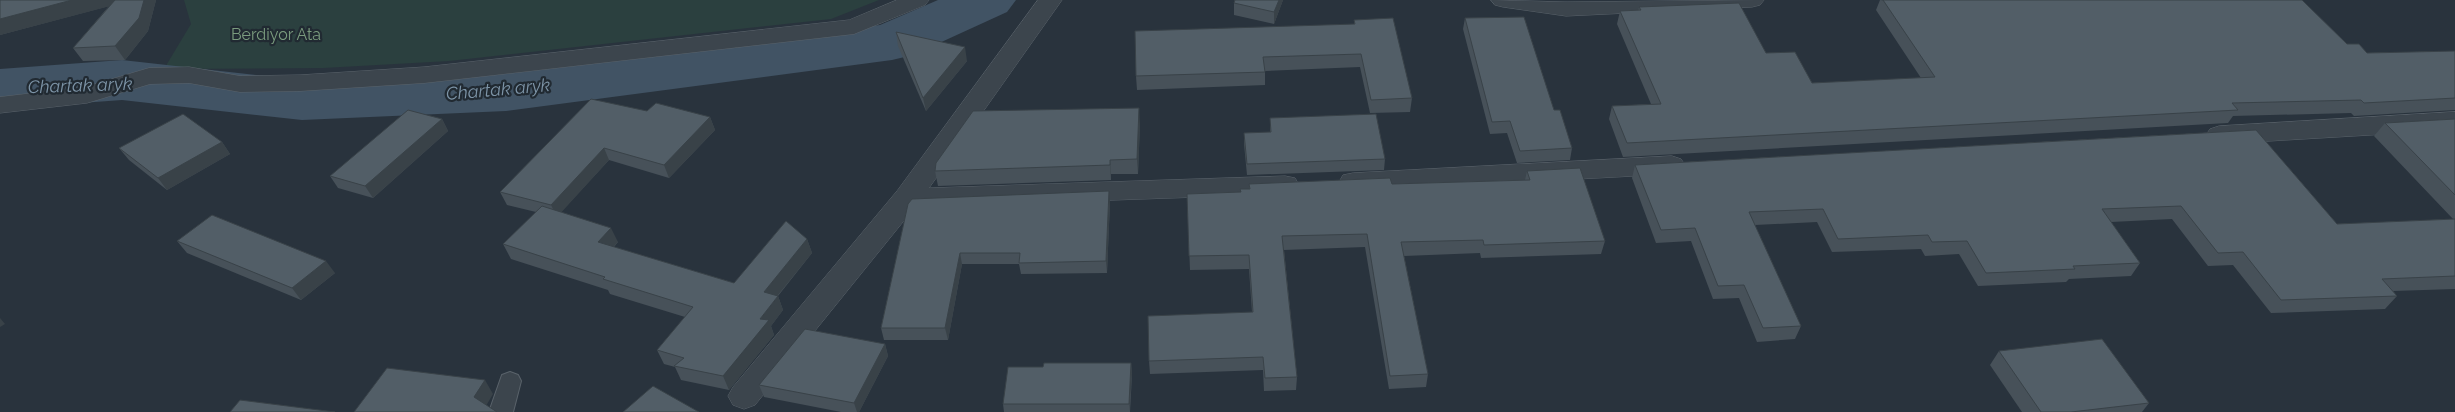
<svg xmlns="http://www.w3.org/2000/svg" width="2455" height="412" viewBox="0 0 2455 412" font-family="Raleway,sans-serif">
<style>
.green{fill:#2b403f}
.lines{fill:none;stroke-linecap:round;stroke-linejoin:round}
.river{fill:#415364;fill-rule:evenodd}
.lane-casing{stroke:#5a636b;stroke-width:2}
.street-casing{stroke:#5a636b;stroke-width:1}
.lane{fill:#3c454d;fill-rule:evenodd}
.street{fill:#3c454d;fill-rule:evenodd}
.wall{fill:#475159}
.shaded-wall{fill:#394248}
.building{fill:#525e67;stroke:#394248}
.labels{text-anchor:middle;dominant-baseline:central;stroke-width:4.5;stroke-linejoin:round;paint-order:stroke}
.park-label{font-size:16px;fill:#7a9b7e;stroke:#212a32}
.water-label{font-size:18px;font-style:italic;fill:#7d94a7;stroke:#212a32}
</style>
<rect width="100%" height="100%" fill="#29333d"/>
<!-- green -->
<path class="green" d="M184,0H879L831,19L449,61L323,68L164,69L191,24Z"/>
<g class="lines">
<!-- river -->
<path class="river" d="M938,0H1016L1007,12L913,55L892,60L506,111L302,120L122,100L0,109V69L122,60L302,80L506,71L880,25Z"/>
<!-- lane casing -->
<g class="lane-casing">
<path id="lane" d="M510,372L518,375L521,381L513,412H489L502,375Z"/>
</g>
<!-- street casing -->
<g class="street-casing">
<g id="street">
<path d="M897,0H929L925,5L854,34L424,83L300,91L240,92L189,83L150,84L87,103L0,113V97L85,87L149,68L189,67L240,76L300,75L424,67L849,20Z"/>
<path d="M1038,0H1062L929,188L1285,176L1295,178L1299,185L1295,192L1285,194L915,207L755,405L744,409L733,405L728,396L733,387L897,191Z"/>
<path d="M1491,0L1566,2L1764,0L1760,5L1752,7L1566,16L1503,7L1495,5Z"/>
<path d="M2455,112V130L2219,144L2210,141L2206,135L2210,129L2219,126Z"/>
<path d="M1672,156L1681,159L1685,165L1681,171L1672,174L1353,191L1343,189L1339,182L1343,175L1353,173Z"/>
</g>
</g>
<!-- lane -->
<use href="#lane" class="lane"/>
<!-- street -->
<use href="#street" class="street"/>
</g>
<!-- wall -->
<g class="wall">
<path d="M0,0H156L148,31L125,60L83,61L73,48L109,6L0,35Z"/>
<path d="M1235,0H1283L1274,24L1234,15V3Z"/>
<path d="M1880,0L2347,44L2367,53L2455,51V110L2354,116L2351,113L2233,116L2228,123L1623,157L1609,119L1612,106L1651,104L1617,24L1620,11H1638L1639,7L1766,53L1812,83L1921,78L1876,10Z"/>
<path d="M1465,18L1554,110L1572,148L1570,160L1517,163L1507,133L1490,134L1463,29Z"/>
<path d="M1354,20L1412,98L1410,112L1370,113L1360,67L1265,71V85L1137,90L1136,76L1354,24Z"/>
<path d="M896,32L967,61L926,111L898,46Z"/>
<path d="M647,111L710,117L715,130L669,178L609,160L561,212L618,242L614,247L734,283L807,239L812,253L778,296L783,310L771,326L774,335L729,390L681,380L675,367L664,364L657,350L685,317L610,294L608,290L511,259L503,244L536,212L507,205L500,192Z"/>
<path d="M1270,118L1385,159L1384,170L1247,175L1244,144V133L1270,132Z"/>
<path d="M442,119L448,131L373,198L338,188L330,176Z"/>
<path d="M2455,119V289L2393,291L2397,296L2385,309L2271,313L2233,265L2208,266L2172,219L2111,222L2140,263L2131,276L2069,279L2066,282L1978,286L1959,254L1925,256L1921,249L1832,252L1817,222L1755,225L1801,326L1795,339L1757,342L1739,298L1713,299L1691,241L1656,243L1632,178L1635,165L2256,130L2337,224L2453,219L2374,136L2385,123Z"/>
<path d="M1140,123L1138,174H1111V180L938,186L935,171Z"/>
<path d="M222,142L230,154L167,190L129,160L119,148Z"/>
<path d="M1527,171L1605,241L1601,254L1481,258L1480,253L1404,256L1428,374L1426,387L1389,389L1365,247L1284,250L1297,377L1296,390L1264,391L1263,370L1150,374L1149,361L1252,312L1249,269L1190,270L1187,194L1240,192L1249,189V184H1392L1525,180Z"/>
<path d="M1110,202L1107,273L1021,274L1019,264H962L948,340H884L881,328L908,204Z"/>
<path d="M177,241L335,273L301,300L187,253Z"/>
<path d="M885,344L888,356L859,412H841L764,397L759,385Z"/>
<path d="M1999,351L2149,403L2142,412H2022L1990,365Z"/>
<path d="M1131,363L1132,375L1130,412H1004L1003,404L1043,367Z"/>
</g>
<!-- shaded-wall -->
<g class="shaded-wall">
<path d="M72,0H133L0,35V19Z"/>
<path d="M144,0H156L148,31L125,60L115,46Z"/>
<path d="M1279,0H1283L1274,24V12Z"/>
<path d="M965,47L967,61L926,111L923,98Z"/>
<path d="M1139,108L1140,123L1138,174L1137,159Z"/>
<path d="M710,117L715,130L669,178L664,165Z"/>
<path d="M442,119L448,131L373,198L365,186Z"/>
<path d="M222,142L230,154L167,190L158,178Z"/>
<path d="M604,148L609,160L557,217L551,205Z"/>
<path d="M1110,160L1111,174V180L1110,165Z"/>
<path d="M1109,191L1110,202L1107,273L1106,261Z"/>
<path d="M611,228L618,242L605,256L598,242Z"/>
<path d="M807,239L812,253L769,306L764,292Z"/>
<path d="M960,253L962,264L948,340L945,328Z"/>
<path d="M326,261L335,273L301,300L292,288Z"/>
<path d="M778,296L783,310L771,326L774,335L729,390L723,376L760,319Z"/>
<path d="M0,318L5,324L0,327Z"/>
<path d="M885,344L888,356L859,412H857L854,403Z"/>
<path d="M1131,363L1132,375L1129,412V404Z"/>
<path d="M485,380L493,394L483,411L474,397Z"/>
</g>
<!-- building -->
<g class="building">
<path d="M0,0H72L0,19Z"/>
<path d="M115,0H144L139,18L115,46L73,48Z"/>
<path d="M1235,0H1279L1274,12L1234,3Z"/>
<path d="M1883,0H2302L2347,44H2359L2367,53L2455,51V98L2364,103L2361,100L2232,103L2238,110L1627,143L1612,106L1661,104L1620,11L1641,10L1639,7L1739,3L1766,53L1795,52L1812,83L1935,77Z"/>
<path d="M1524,17L1554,110H1560L1572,148L1520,151L1510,121L1492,122L1465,18Z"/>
<path d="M1393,18L1412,98L1371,100L1361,54L1263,57L1265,72L1136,76L1135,31L1355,24L1354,20Z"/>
<path d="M896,32L965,47L923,98Z"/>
<path d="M591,99L647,111L656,103L710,117L664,165L604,148L551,205L500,192Z"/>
<path d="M1139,108L1137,159L1110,160V165L935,171L936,163L973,111Z"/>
<path d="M408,110L442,119L365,186L330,176Z"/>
<path d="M183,114L222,142L158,178L119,148Z"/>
<path d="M1376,114L1385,159L1247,164L1244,133L1271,132L1270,118Z"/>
<path d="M2455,119V195L2385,123Z"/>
<path d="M2256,130L2337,224L2455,219V276L2382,279L2397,296L2281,300L2243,252L2218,253L2181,206L2102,209L2140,263L2073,266L2075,269L1986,273L1967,241L1932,242L1928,235L1838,239L1823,209L1749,212L1801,326L1763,328L1744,285L1718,286L1695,228L1661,230L1635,165Z"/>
<path d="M1580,168L1605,241L1484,245L1483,240L1401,242L1428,374L1390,376L1367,234L1282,236L1297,377L1265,378L1263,357L1149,361L1148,316L1253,312L1249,255L1189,256L1187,194L1241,192L1240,189H1250L1249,184L1390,178L1392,184L1530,180L1527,171Z"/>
<path d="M1109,191L1106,261L1019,263L1020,253H960L945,328H881L908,204L912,199Z"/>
<path d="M542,206L611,228L598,242L734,283L786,221L807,239L764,292L778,296L760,319L769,320L723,376L674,366L684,358L657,350L693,307L603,279L605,277L503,244Z"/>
<path d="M212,215L326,261L292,288L177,241Z"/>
<path d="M805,329L885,344L854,403L759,385Z"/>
<path d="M2102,339L2149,403L2071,412H2041L1999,351Z"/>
<path d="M1044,363H1131L1129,404H1003L1008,367H1043Z"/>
<path d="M387,368L485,380L474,397L497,412H354Z"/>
<path d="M653,386L699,412H623Z"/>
<path d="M240,400L335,412H230Z"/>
</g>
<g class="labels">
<!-- park labels -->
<g class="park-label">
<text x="276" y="34">Berdiyor Ata</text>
</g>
<!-- water labels -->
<g class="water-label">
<text transform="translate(80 85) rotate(-2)">Chartak aryk</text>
<text transform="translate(498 89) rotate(-5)">Chartak aryk</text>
</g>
</g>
</svg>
